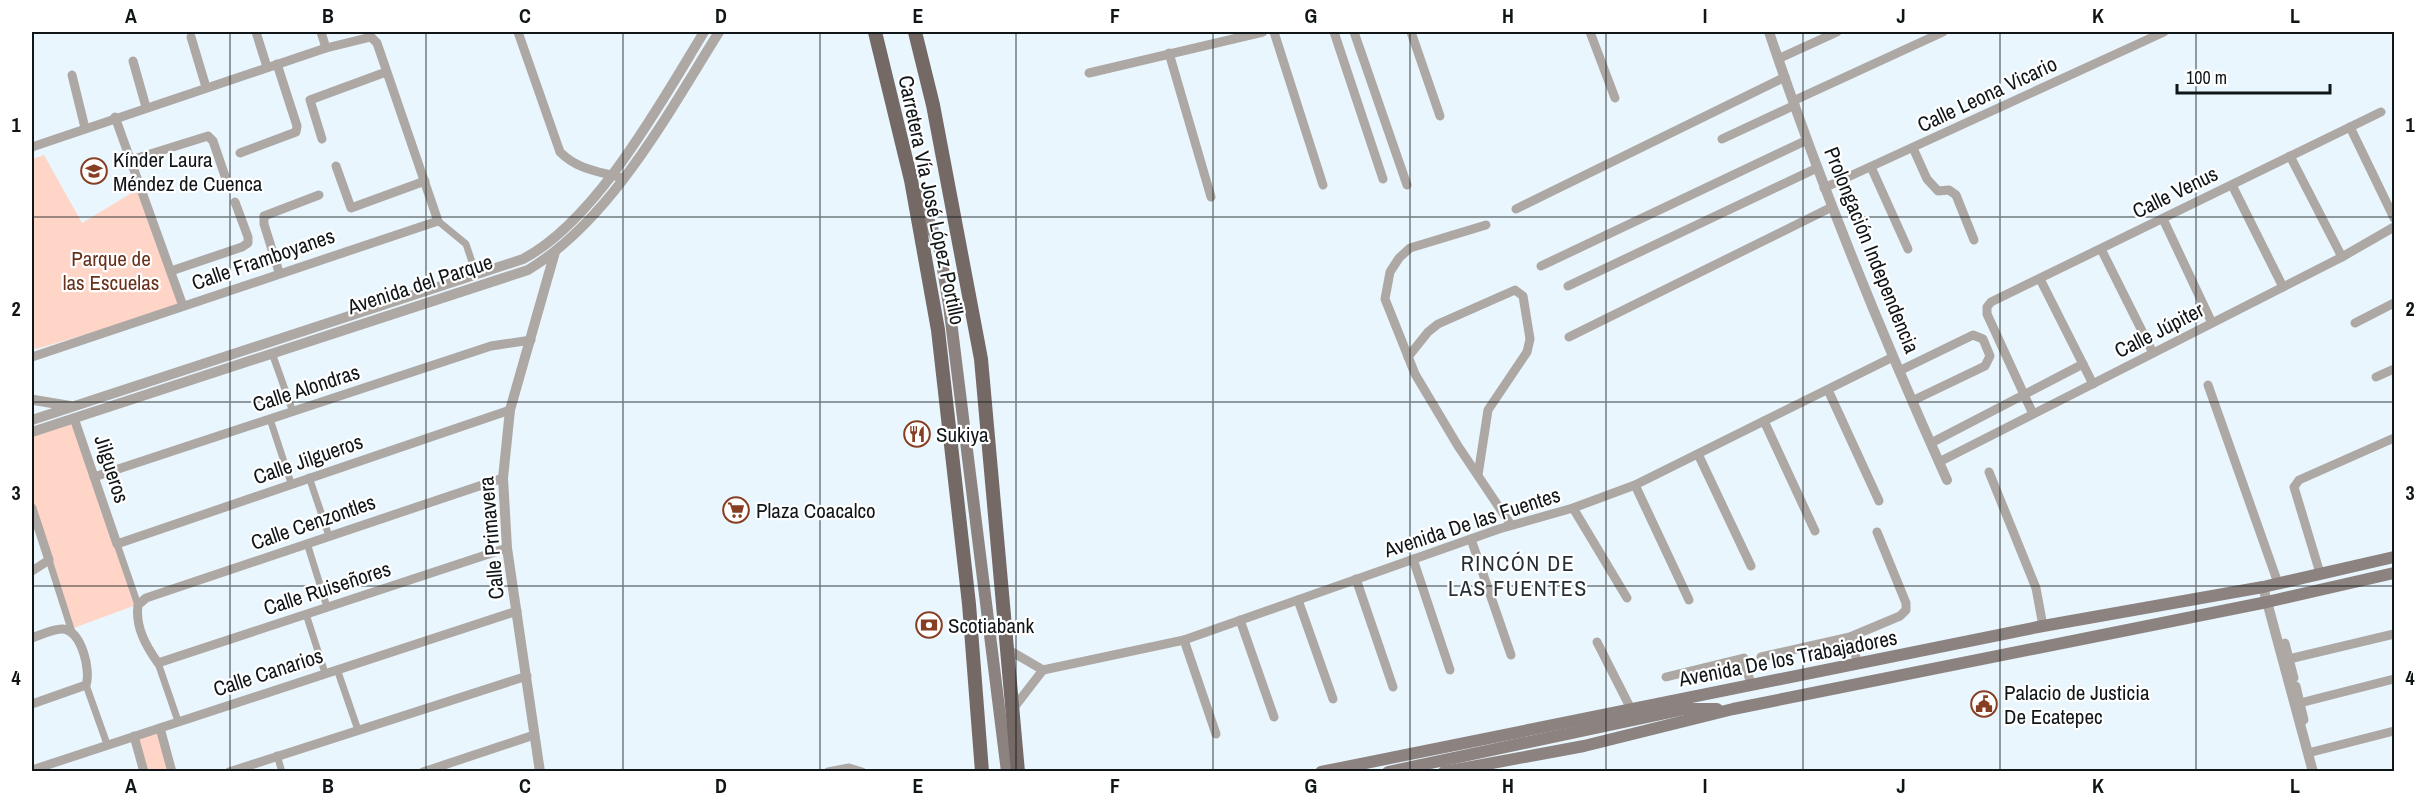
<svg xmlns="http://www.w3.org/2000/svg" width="2426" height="803" viewBox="0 0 2426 803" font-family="'Archivo Narrow',sans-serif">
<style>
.green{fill:#fed5c7}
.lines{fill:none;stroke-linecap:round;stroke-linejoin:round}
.pedestrian{stroke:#aea8a5;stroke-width:7}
.minor{stroke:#aea8a5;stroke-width:9}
.tertiary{stroke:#aea8a5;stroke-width:10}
.secondary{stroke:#8c8380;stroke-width:12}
.primary{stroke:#746965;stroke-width:14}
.grid{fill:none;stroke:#101517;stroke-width:1.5;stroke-opacity:0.55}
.labels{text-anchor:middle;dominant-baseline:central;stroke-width:4.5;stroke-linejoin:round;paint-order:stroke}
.street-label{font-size:21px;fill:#101517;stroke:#fff}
.poi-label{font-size:21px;fill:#101517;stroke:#fff;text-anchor:start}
.park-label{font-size:21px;fill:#69311b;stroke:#fff}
.neighbourhood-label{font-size:22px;letter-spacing:1.5px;fill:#252f35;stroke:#fff}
.neatline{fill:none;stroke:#101517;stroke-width:2}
.grid-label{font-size:20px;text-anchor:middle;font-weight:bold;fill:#101517}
</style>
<rect width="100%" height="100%" fill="#e9f6fe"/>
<!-- green -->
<g class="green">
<path d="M44,155L82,223L140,188L183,306L36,349L32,346V159Z"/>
<path d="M74,418L136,605L71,629L32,511V433Z"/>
<path d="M160,728L172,771H144L134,736Z"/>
</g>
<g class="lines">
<!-- pedestrian -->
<g class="pedestrian">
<path d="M438,221L466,244L476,274"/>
<path d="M272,353L293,412"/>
<path d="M270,419L291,483"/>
<path d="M309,477L329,536"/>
<path d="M307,543L327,607"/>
<path d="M117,544L138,605"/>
<path d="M49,560L72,632"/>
<path d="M306,614L325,673"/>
<path d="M158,663L178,721"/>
<path d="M337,669L358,730"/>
<path d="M86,685L107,744"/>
<path d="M277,755L282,772"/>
</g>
<!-- minor -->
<g class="minor">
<path d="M256,32L267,67"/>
<path d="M321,32L326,48"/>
<path d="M518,32L560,152C578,170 598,171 622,178"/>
<path d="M1274,32L1323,185"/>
<path d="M1334,32L1383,179"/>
<path d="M1354,32L1407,185"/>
<path d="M1411,32L1440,116"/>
<path d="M1590,32L1615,98"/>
<path d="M191,37L206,87"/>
<path d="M1169,53L1211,197"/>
<path d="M1778,59L1837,32"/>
<path d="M133,61L146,107"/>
<path d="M1089,73L1263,32"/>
<path d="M72,75L85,128"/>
<path d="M1793,101L1943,32"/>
<path d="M115,117L183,306"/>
<path d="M2350,127L2394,218"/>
<path d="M322,139L310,100L386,72"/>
<path d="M1722,139L1795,105"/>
<path d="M32,147L326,48L371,37L377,43L438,221L32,357"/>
<path d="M1913,148L1927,179L1938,191L1949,190L1956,195L1974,240"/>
<path d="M240,153L296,132L297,126L277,64"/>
<path d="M2290,156L2342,257"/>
<path d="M131,160L208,136L213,141L225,176"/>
<path d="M336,166L351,208L425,181"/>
<path d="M1871,167L1908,249"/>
<path d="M2232,185L2283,287"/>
<path d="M1824,188L2164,32"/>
<path d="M1516,209L1785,77"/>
<path d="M2163,219L2212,323"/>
<path d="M1486,225L1410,248L1399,258L1390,272L1385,299L1415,374L1458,446L1511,525"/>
<path d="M2101,249L2153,353"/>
<path d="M1541,266L1807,140"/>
<path d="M171,271L242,247L248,243V237L235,202"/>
<path d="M279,272L264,224V216L319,195"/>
<path d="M2040,279L2093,384"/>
<path d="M1568,286L1817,168"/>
<path d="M2355,323L2394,303"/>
<path d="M1569,337L1832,207"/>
<path d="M1408,357L1428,332L1438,324L1515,290L1523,296L1530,339L1527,352L1488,410L1478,475"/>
<path d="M1899,371L1973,335L1983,339L1990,356L1985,366L1912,401"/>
<path d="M2376,377L2394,369"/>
<path d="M2208,385L2278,583"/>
<path d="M1828,390L1879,501"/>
<path d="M2033,414L1987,314V307L1991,302L2381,112"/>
<path d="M74,418L117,544L510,410"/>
<path d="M1764,421L1815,531"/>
<path d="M1931,443L2083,364"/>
<path d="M1698,454L1751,566"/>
<path d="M1939,462L2342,257L2394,227"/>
<path d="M1989,472L2036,588L2043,626"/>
<path d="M94,477L491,346L531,340"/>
<path d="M503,478L146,598L138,605C135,627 146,646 158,663L507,548"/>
<path d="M1635,485L1689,600"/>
<path d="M32,508L49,560L32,571"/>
<path d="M1573,508L1627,598"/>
<path d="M1471,539L1511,655"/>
<path d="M1413,559L1450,670"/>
<path d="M2320,573L2294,487L2299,480L2394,438"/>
<path d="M1356,579L1393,687"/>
<path d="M1298,600L1333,699"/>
<path d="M1240,620L1274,717"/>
<path d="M1850,637L1858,664"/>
<path d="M32,638C40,635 55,628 63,629C82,631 91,671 86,685L32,704"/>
<path d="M1184,640L1216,734"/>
<path d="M1597,642L1631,709"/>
<path d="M2285,643L2294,678"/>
<path d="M1007,649L1043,670"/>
<path d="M1761,657L1850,637L1900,616L1906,610V603L1877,532"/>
<path d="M2289,659L2394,634"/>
<path d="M1666,677L1744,658L1751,685"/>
<path d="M2296,686L2304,720"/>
<path d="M2300,703L2394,679"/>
<path d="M1012,710L1043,670L1184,640L1499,529L1573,508L1635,485L1893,357"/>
<path d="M160,728L172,772"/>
<path d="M134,736L144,772"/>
<path d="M2308,753L2394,731"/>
<path d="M32,770L517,611"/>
<path d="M229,772L527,676"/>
<path d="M423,772L534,735"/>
<path d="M828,772L849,768L862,772"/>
</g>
<!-- tertiary -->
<g class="tertiary">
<path d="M1769,32C1820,184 1881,333 1947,480"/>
<path d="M34,400L70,406"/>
<path d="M32,420L523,259C597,220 661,102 704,32"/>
<path d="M32,432L528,270C612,219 668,113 719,32"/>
<path d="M2263,587L2313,772"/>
<path d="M540,772L507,548L503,478L510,410L555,252"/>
</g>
<!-- secondary -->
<g class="secondary">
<path d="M917,194L939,245L949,305L1007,772"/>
<path d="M1321,772L2043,626L2263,587L2394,557"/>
<path d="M1388,772L1685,709H1717"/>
<path d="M1444,772L1584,746L1733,709L2267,602L2394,573"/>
</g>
<!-- primary -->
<g class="primary">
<path d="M875,32L911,180L938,330L969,604L982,772"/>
<path d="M915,32L933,105L981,359L1018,772"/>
</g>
</g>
<!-- grid -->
<path class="grid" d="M230,32V772M426,32V772M623,32V772M820,32V772M1016,32V772M1213,32V772M1410,32V772M1606,32V772M1803,32V772M2000,32V772M2196,32V772M32,217H2394M32,402H2394M32,586H2394"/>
<!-- icons -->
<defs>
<g id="school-ring" transform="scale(1.35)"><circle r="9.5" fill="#fff" stroke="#873e22" stroke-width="1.5"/><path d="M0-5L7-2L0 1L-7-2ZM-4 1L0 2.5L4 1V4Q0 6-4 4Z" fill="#873e22"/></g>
<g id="restaurant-ring" transform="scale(1.35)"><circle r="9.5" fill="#fff" stroke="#873e22" stroke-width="1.5"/><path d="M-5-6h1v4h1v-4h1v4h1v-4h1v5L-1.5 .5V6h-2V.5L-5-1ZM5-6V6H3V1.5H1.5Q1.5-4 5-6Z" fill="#873e22"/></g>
<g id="supermarket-ring" transform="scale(1.35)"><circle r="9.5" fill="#fff" stroke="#873e22" stroke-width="1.5"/><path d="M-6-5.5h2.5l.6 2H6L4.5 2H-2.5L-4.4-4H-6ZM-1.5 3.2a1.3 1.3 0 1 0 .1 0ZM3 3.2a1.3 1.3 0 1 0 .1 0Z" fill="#873e22"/></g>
<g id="bank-ring" transform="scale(1.35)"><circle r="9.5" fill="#fff" stroke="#873e22" stroke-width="1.5"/><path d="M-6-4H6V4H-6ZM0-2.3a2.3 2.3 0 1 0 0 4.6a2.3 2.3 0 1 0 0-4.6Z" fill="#873e22"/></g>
<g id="civic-ring" transform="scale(1.35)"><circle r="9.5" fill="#fff" stroke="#873e22" stroke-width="1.5"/><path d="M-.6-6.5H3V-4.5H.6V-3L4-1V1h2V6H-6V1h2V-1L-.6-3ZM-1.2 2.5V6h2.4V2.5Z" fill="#873e22"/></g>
</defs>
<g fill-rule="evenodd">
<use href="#school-ring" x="94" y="171"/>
<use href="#restaurant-ring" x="917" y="434"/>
<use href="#supermarket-ring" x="736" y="510"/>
<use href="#bank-ring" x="929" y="625"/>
<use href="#civic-ring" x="1984" y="704"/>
</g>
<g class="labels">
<!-- street labels -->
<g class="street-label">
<text transform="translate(1987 94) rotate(-25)">Calle Leona Vicario</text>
<text transform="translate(2175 192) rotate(-26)">Calle Venus</text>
<text transform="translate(932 200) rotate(78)">Carretera Vía José López Portillo</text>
<text transform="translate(1872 250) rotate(68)">Prolongación Independencia</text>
<text transform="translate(263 259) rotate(-19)">Calle Framboyanes</text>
<text transform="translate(420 284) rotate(-18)">Avenida del Parque</text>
<text transform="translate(2159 330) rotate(-27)">Calle Júpiter</text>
<text transform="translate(306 388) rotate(-18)">Calle Alondras</text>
<text transform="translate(308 459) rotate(-19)">Calle Jilgueros</text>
<text transform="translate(112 469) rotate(72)">Jilgueros</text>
<text transform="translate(313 522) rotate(-19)">Calle Cenzontles</text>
<text transform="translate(1472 522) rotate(-18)">Avenida De las Fuentes</text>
<text transform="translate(491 538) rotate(-95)">Calle Primavera</text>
<text transform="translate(327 588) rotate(-18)">Calle Ruiseñores</text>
<text transform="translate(1788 658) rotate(-11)">Avenida De los Trabajadores</text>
<text transform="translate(268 672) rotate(-18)">Calle Canarios</text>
</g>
<!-- poi labels -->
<g class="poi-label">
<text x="113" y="159">Kínder Laura<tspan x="113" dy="24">Méndez de Cuenca</tspan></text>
<text x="936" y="434">Sukiya</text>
<text x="756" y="510">Plaza Coacalco</text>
<text x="948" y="625">Scotiabank</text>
<text x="2004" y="692">Palacio de Justicia<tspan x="2004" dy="24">De Ecatepec</tspan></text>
</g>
<!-- park labels -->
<g class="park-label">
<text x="111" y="258">Parque de<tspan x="111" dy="24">las Escuelas</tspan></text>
</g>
<!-- neighbourhood labels -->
<g class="neighbourhood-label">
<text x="1518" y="563">RINCÓN DE<tspan x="1518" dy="25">LAS FUENTES</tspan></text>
</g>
</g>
<!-- border -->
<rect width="2426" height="803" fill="none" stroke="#ffffff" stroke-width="66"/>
<!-- scale -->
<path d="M2177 84v9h153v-9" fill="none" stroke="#101517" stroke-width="3"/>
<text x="2186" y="84" font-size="18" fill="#101517" stroke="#ffffff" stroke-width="4.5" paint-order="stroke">100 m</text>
<rect x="33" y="33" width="2360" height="737" class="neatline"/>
<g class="grid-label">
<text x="131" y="23">A</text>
<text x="328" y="23">B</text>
<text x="525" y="23">C</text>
<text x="721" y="23">D</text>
<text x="918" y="23">E</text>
<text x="1115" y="23">F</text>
<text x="1311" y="23">G</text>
<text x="1508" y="23">H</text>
<text x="1705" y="23">I</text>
<text x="1901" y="23">J</text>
<text x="2098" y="23">K</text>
<text x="2295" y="23">L</text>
<text x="16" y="132">1</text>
<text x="2410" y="132">1</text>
<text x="16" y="316">2</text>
<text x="2410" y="316">2</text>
<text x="16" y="500">3</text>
<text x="2410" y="500">3</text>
<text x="16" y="685">4</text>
<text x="2410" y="685">4</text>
<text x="131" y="793">A</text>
<text x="328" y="793">B</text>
<text x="525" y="793">C</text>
<text x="721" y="793">D</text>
<text x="918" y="793">E</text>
<text x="1115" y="793">F</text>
<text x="1311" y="793">G</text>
<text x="1508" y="793">H</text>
<text x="1705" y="793">I</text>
<text x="1901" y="793">J</text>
<text x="2098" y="793">K</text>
<text x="2295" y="793">L</text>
</g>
</svg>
